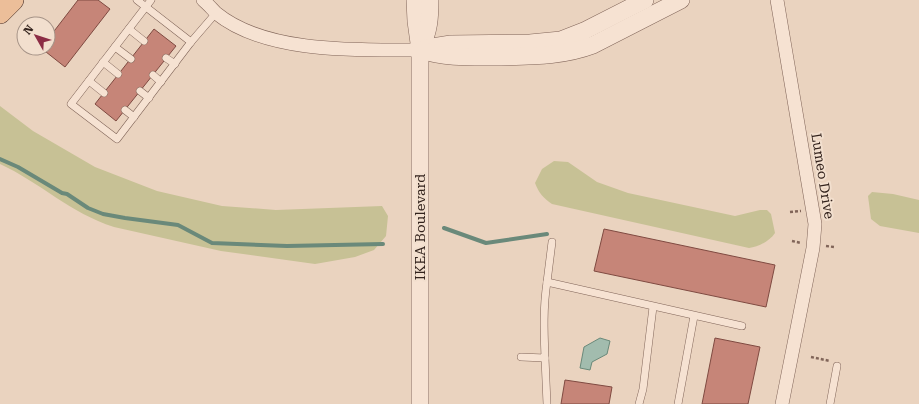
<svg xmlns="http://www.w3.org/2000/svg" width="919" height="404" viewBox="0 0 919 404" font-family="'Roboto Serif',serif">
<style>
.green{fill:#c7c195}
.water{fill:#a2bcae;stroke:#6a897a}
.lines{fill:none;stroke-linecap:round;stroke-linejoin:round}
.stream{stroke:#6a897a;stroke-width:4}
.building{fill:#c68578;stroke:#7f4a41}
.service-casing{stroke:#816559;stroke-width:8}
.minor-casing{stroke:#816559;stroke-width:14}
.tertiary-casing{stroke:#816559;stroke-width:18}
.primary-casing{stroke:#4f352d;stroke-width:22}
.path{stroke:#816559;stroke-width:2.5;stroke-dasharray:3 2;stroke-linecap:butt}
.service{stroke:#f6e2d2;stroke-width:7}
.minor{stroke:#f6e2d2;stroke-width:13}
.tertiary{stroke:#f6e2d2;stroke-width:17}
.primary{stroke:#ecbe99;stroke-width:21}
.labels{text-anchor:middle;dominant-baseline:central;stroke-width:4;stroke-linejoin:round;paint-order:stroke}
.street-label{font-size:14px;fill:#32221c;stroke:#f2dfce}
</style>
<rect width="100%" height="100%" fill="#ead3bf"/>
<!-- green -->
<g class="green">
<path d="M0,106L33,131L95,167L157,191L222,206L276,210L382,206L388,216L386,236L374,250L355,257L315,264L221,251L114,227C70,213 41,183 0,164Z"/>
<path d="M554,161L568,162L597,182L628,193L735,216L760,210H767L771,214L775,233C770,241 758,247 749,248L552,204C543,198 539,193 535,183L542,169Z"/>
<path d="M872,192L893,194L919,200V233L880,226L871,219L868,196Z"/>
</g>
<!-- water -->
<path class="water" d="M600,338L610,341L607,354L592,362L590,370L580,368L584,347Z"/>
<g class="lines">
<!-- stream -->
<g class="stream">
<path d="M0,159L18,167L62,193L67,194L88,208L103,214L125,218L178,225L212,243L287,246L383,244"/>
<path d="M444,228L486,243L547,234"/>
</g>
</g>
<!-- building -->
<g class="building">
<path d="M78,0H98L110,9L65,67L41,48H48V39Z"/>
<path d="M154,29L176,46L116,121L95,104Z"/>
<path d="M604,229L775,265L766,307L594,271Z"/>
<path d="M715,338L760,347L748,404H702Z"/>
<path d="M565,380L612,387L609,404H561Z"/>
</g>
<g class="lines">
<!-- service casing -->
<g class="service-casing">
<g id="service">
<path d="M137,0L191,42"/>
<path d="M151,0L71,104L117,139L191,42L216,13"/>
<path d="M129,29L144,41"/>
<path d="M115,47L131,59"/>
<path d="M166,58L175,64"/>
<path d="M103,62L118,74"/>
<path d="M153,75L161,82"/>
<path d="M89,81L104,93"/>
<path d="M140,91L149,98"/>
<path d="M125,110L134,117"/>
<path d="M547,282L552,242"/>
<path d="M521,357L545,358C544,332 543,308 547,282L742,326"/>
<path d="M545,358L547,404"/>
<path d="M639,404L643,389L653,307"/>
<path d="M678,404L694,316"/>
<path d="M830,404L837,366"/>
</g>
</g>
<!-- minor casing -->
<g class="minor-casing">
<g id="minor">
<path d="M203,0C208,4 212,9 216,13C266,54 359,50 420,50"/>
<path d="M777,0L815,224L813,248L782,404"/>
</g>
</g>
<!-- tertiary casing -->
<g class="tertiary-casing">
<g id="tertiary">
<path d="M415,0L416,21L420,50V404"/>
<path d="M421,48C429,31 430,18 430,0"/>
<path d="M426,48L451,44L530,43L561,40L584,31L645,0"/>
<path d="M420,50C445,58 470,57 496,57C529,56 561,57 593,45L681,0"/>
</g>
</g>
<!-- primary casing -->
<g class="primary-casing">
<path id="primary" d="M0,13L13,0"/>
</g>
<!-- path -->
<g class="path">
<path d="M825,207L831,206"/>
<path d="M790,212L801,211"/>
<path d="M792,241L801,243"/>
<path d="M826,246L834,247"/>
<path d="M811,357L830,361"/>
</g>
<!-- service -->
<use href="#service" class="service"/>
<!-- minor -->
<use href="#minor" class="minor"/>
<!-- tertiary -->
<use href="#tertiary" class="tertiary"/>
<!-- primary -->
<use href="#primary" class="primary"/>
</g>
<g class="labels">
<!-- street labels -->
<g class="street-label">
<text transform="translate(823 176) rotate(81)">Lumeo Drive</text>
<text transform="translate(420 227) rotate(-90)">IKEA Boulevard</text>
</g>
</g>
<!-- north arrow -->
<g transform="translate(36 36) rotate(309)"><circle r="19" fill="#f2dfce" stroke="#a59387"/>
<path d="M0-3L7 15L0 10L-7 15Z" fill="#8c2d45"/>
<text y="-6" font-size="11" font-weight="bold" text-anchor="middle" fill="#32221c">N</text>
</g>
</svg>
